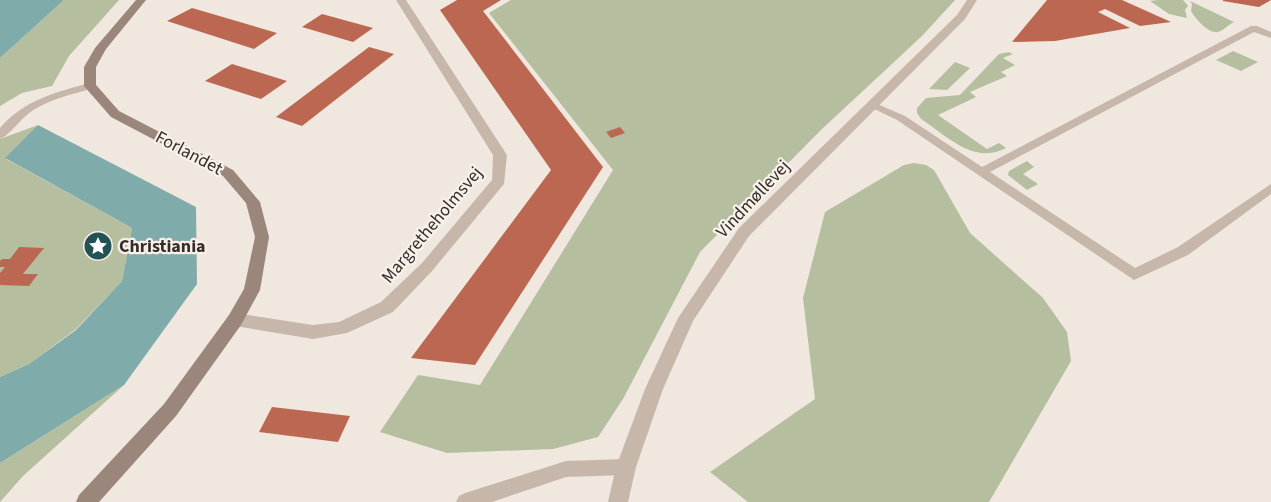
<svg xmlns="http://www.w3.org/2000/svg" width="1271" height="502" viewBox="0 0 1271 502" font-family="'Source Sans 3',sans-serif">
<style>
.green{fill:#b5be9f}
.water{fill:#80abab}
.building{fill:#bb6751}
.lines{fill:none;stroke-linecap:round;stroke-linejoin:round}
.lane{fill:#c7b7ab;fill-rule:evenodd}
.street{fill:#c7b7ab;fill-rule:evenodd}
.secondary{fill:#9b867c;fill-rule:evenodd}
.labels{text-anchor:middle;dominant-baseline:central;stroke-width:4.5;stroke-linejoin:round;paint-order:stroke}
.street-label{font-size:18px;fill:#362d2a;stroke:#f8f1ea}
.poi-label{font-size:18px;font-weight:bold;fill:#362d2a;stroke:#f8f1ea;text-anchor:start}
</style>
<rect width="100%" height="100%" fill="#f0e7de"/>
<!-- green -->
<g class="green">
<path d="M64,0H119L69,56L52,86L22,93L0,106V58Z"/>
<path d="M511,0H955L922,36L822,129L700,252L623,399L598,437L553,449L447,453L380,432L418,375L480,385L613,170L489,13Z"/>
<path d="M1159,0H1183L1188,6L1185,10L1187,18L1169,14L1150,1Z"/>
<path d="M1190,1L1234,22C1229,24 1223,31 1218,32C1208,34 1195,18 1191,11L1192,4Z"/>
<path d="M1233,51L1258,62L1241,71L1216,60Z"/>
<path d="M1009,52L1013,54L1003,58L1015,65L1001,72L1007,76L970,92L976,97L938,115L987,149L999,143L1006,148C974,165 947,136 921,119L917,113V108L926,98L960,95L999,54Z"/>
<path d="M955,62L970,68L947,90L929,89Z"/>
<path d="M38,125L6,159L132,228L122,281L76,329L29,364L0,377V139Z"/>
<path d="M1027,161L1034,167L1023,174L1038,184L1027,190L1008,175L1009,171Z"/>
<path d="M914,163L926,165L934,170L970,233L1043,298L1067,332L1071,361L989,502H748L710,472L815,399L803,298L825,212L904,165Z"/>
<path d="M124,385L23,476L0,502V463Z"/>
</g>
<!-- water -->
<g class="water">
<path d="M0,0H64L0,58Z"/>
<path d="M38,125L196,207L197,284L124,385L0,463V377L29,364L76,330L122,281L132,228L5,158Z"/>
</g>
<!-- building -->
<g class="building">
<path d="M457,0H501L483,11L603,167L475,365L411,358L551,170L440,10Z"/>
<path d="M1047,0H1122L1171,22L1140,26L1105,9L1098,12L1130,28L1055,41L1012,42Z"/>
<path d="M1271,0L1259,7L1223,1V0Z"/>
<path d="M192,8L277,33L254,49L167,21Z"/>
<path d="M322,14L373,28L353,42L302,27Z"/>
<path d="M369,47L394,54L302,126L276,117Z"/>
<path d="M232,64L287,81L261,99L205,81Z"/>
<path d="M620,127L625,133L611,138L606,132Z"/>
<path d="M19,247L44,248L23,274H38L29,286L0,285V273L5,267H0V261L2,259H10Z"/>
<path d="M272,407L350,416L338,442L259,432Z"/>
</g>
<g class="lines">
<!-- lane -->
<g class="lane">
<path d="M1251,26H1257L1271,32V38L1254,32L990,172L1135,268L1178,247L1271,184V194L1188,255L1134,280L897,120L866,105L871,102L875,103L905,116L982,167Z"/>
<path d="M90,83L95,86L94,88C73,94 50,99 32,111C21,118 10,135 0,139V128C24,100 56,92 90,83Z"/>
<path d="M626,459L632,461L635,467L632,473L626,475L566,477L492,502H456L459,496L465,493L566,461Z"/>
</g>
<!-- street -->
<g class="street">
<path d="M396,0H406L507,155L504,184L432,271L393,312L347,333L313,339L229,325L227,320L229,315L235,313L313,325L339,322L381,302L422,263L492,180L493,155Z"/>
<path d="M967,0H977L965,19L749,236L693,321L663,389L636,467L628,502H608L616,467L645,389L678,318L739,228L957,15Z"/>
</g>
<!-- secondary -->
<path class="secondary" d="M136,0H146L106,49L96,67V85L119,111L233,170L260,202L269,237L260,290L241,325L176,416L99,502H76L79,495L164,404L229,315L244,289L255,237L246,203L223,176L111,117L84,86V67L95,48Z"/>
</g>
<!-- icons -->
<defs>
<g id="sight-disc" transform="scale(1.5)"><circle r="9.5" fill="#235254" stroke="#f8f1ea"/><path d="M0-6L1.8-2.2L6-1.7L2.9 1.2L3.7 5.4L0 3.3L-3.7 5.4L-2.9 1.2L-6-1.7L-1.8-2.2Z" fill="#fff"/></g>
</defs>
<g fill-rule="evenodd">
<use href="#sight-disc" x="98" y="246"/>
</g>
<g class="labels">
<!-- street labels -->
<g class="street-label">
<text transform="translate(189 153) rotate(28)">Forlandet</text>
<text transform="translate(753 199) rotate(-47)">Vindmøllevej</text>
<text transform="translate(432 225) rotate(-50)">Margretheholmsvej</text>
</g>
<!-- poi labels -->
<g class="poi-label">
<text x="119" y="246">Christiania</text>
</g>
</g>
</svg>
